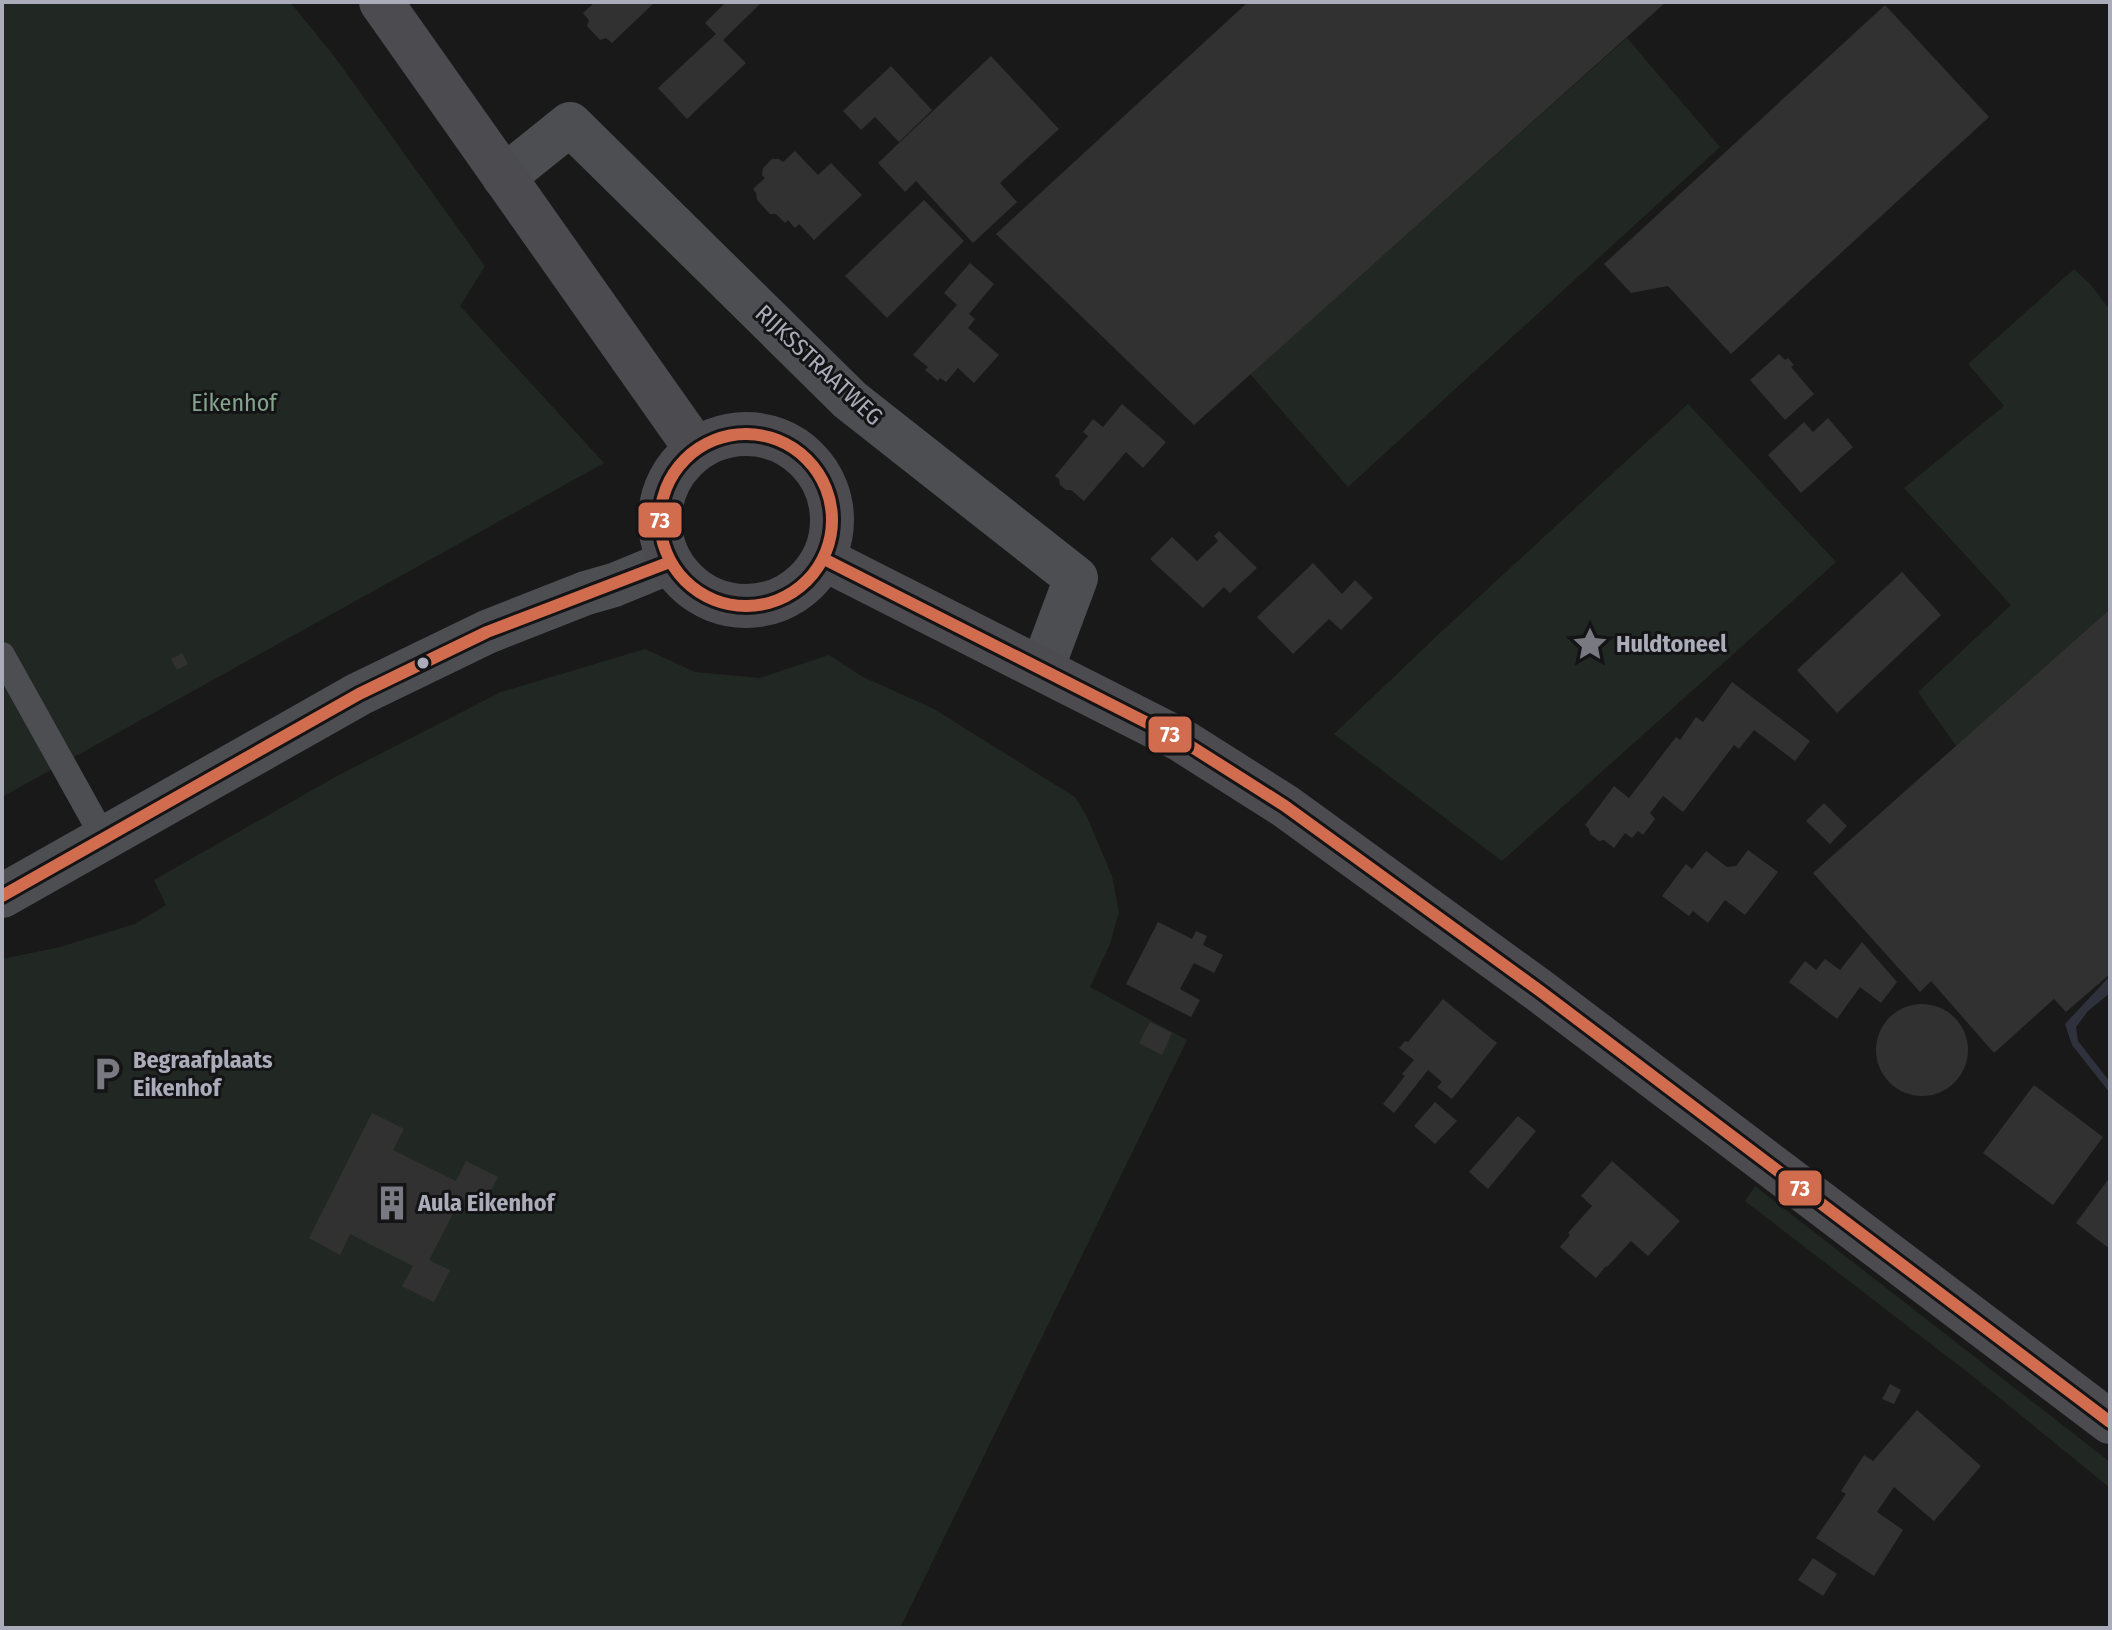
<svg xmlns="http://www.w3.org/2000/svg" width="2112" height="1630" viewBox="0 0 2112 1630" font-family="'Fira Sans Condensed',sans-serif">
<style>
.green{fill:#212823}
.water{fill:#2f323c}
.building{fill:#313131}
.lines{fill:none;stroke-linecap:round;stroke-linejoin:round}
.service{stroke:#4d4e52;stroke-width:26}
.minor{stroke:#4d4e52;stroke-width:44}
.tertiary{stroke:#4d4e52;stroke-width:44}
.secondary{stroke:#4c4c50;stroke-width:44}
.bus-1-casing{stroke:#141315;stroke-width:18}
.bus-1{stroke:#d26c4f;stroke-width:12}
.bus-dot{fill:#abacb9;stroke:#141315;stroke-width:3}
.labels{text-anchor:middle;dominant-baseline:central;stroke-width:6;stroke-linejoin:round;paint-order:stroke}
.street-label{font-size:24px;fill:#abacb9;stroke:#141315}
.park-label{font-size:24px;fill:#83a38d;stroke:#141315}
.poi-label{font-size:24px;font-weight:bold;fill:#abacb9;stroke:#141315;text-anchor:start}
.line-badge{stroke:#141315;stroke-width:3}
.badge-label{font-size:22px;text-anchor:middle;font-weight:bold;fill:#fff}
</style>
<rect width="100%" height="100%" fill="#191919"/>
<!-- green -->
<g class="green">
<path d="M2,2H290L334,56L485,266L460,306L604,463L2,797Z"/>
<path d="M1627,38L1720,147L1348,487L1250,374Z"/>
<path d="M2074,269L2091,285L2110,310V609L1956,746L1918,692L2011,605L1904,488L2004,406L1968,364Z"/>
<path d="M1688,404L1836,562L1502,861L1334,734L1440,633Z"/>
<path d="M645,649L695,672L760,678L829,655L861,676L934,709L1075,797L1087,817L1112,876L1119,912L1110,944L1090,987L1187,1040L900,1628H2V959L60,947L135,924L166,905L154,880L337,776L501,692Z"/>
<path d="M1755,1186L2110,1462V1488L1975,1378L1745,1201Z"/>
</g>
<!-- water -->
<path class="water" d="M2110,976V993L2088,1011L2076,1027L2078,1041L2110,1082V1093L2072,1045L2065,1024Z"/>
<!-- building -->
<g class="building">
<path d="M595,2H655L612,43L606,38L600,40L587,26L589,20L583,13Z"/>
<path d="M726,2L761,3L723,40L746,63L687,119L658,88L716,34L705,23Z"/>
<path d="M1248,2H1666L1194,425L996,234Z"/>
<path d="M1885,5L1989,117L1731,354L1668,286L1631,293L1604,264Z"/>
<path d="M991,56L1059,129L1000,183L1017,202L973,243L916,181L905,192L878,163Z"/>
<path d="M891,66L932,110L899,142L875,117L861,130L843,111Z"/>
<path d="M795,151L818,175L831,163L862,195L814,240L799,224L795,228L788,220L785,223L776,214H770L757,200L756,193L753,189L765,178L762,175L763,168L772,159H779L783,162Z"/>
<path d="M924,200L964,241L887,318L845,276Z"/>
<path d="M970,263L994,284L969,314L975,319L968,328L999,355L974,383L958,368L946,382L940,378L938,381L925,370L928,367L913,355L957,305L944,293Z"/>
<path d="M1779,354L1785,360L1788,358L1794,365L1791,367L1814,394L1785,420L1750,380Z"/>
<path d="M1122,404L1166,442L1143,468L1126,452L1084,501L1071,490H1066L1060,485L1059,479L1055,476L1088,436L1083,432L1093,419L1103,427Z"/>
<path d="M1828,418L1853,447L1801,493L1768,455L1804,422L1813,432Z"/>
<path d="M1219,531L1257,568L1230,593L1224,587L1203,608L1150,559L1172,537L1197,561L1218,541L1214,536Z"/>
<path d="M1313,563L1342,594L1355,580L1373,598L1341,630L1329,619L1293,654L1257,617Z"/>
<path d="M1902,572L1941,615L1837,713L1797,670Z"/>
<path d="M2110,609V974L2066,1012L2054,999L1994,1053L1931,981L1920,992L1813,873Z"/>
<path d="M182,653L188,664L177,670L171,659Z"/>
<path d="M1732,682L1810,741L1795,761L1754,730L1739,749L1734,745L1683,812L1663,796L1650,813L1655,819L1643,835L1638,831L1632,838L1625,833L1614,848L1604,840L1599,841L1590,834L1589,829L1585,825L1614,786L1629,798L1676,737L1680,740L1696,717L1703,722Z"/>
<path d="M1824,803L1847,826L1830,844L1806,821Z"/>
<path d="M1748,850L1778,872L1745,915L1725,900L1708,923L1693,911L1689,916L1662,896L1686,864L1692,869L1706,851L1727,867L1736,866Z"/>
<path d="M1158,922L1192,939L1196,931L1207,936L1203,945L1223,955L1214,973L1194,963L1180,989L1200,1000L1191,1017L1126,984Z"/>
<path d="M1862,942L1897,982L1881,1003L1860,987L1837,1019L1789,982L1805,961L1816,970L1825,959L1840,970Z"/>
<path d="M1443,999L1497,1043L1452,1099L1437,1087L1442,1082L1428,1070L1394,1113L1383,1104L1405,1076L1402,1074L1414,1060L1399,1048L1405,1041L1408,1042Z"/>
<circle cx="1922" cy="1050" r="46"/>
<path d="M1150,1022L1172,1033L1162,1055L1139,1043Z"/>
<path d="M2034,1085L2103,1137L2053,1205L1983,1153Z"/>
<path d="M1435,1102L1457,1121L1435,1144L1414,1126Z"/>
<path d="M372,1113L404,1129L393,1150L456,1181L466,1161L498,1177L482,1208L461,1198L429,1260L450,1270L434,1302L402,1286L413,1266L350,1234L340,1255L309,1238Z"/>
<path d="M1518,1116L1536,1131L1488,1189L1469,1172Z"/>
<path d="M1612,1161L1680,1221L1648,1256L1631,1241L1607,1267L1606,1266L1596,1278L1560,1247L1570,1235L1568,1233L1592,1206L1581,1196Z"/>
<path d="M2110,1177V1249L2076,1223Z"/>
<path d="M1890,1384L1901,1390L1894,1404L1882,1399Z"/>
<path d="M1917,1410L1981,1466L1934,1521L1894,1487L1877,1512L1903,1530L1874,1576L1816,1538L1846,1494L1841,1491L1864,1455L1873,1461Z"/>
<path d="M1813,1558L1837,1574L1823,1596L1798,1580Z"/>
</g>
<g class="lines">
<!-- service -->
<path class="service" d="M2,655L105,840"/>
<!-- minor -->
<path class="minor" d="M504,177L570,124L850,400L1076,578L1042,669"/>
<!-- tertiary -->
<path class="tertiary" d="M2,896L359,694L487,632L586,593L614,585L670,562"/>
<!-- secondary -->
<g class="secondary">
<path d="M381,2L696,449"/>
<circle cx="746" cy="520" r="86"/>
<path d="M824,559L1181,740L1285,806L1540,991L2110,1422"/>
</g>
<!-- bus-1 casing -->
<g class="bus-1-casing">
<g id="bus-1">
<circle cx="746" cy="520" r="86"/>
<path d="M824,559L1181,740L1285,806L1540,991L2110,1422"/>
<path d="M2,896L359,694L487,632L670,562"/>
</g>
</g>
<!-- bus-1 -->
<use href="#bus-1" class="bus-1"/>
</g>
<!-- icons -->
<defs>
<g id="sight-bare" transform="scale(2.76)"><path d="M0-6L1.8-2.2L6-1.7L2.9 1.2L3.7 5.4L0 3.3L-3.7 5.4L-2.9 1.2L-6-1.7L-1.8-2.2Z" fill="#787981" stroke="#141315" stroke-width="2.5" paint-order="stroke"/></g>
<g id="parking-bare" transform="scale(2.76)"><path d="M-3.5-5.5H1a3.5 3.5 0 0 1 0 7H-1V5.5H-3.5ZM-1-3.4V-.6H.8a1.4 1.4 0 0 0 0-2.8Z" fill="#787981" stroke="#141315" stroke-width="2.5" paint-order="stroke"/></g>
<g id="building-bare" transform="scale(2.76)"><path d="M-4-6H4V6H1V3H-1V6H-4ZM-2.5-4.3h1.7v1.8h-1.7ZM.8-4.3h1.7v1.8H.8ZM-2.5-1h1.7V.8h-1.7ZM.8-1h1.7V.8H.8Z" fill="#787981" stroke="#141315" stroke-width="2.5" paint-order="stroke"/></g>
</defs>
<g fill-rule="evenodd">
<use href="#sight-bare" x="1590" y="644"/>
<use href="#parking-bare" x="107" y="1074"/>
<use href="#building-bare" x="392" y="1203"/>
</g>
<!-- markers -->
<circle class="bus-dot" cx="423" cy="663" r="7"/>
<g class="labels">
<!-- street labels -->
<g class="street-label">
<text transform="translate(819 365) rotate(43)">RIJKSSTRAATWEG</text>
</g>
<!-- park labels -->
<g class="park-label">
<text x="234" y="403">Eikenhof</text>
</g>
<!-- poi labels -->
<g class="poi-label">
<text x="1616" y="644">Huldtoneel</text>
<text x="133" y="1060">Begraafplaats<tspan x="133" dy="28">Eikenhof</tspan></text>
<text x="418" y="1203">Aula Eikenhof</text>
</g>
</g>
<g class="line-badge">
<rect x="637" y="501" width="46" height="38" rx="8" fill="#d26c4f"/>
<rect x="1147" y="715" width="46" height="39" rx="8" fill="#d26c4f"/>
<rect x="1777" y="1169" width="46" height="38" rx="8" fill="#d26c4f"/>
</g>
<g class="badge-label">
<text x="660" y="528">73</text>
<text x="1170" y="742">73</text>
<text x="1800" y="1196">73</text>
</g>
<!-- border -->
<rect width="2112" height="1630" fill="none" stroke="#abacb9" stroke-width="8"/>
</svg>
